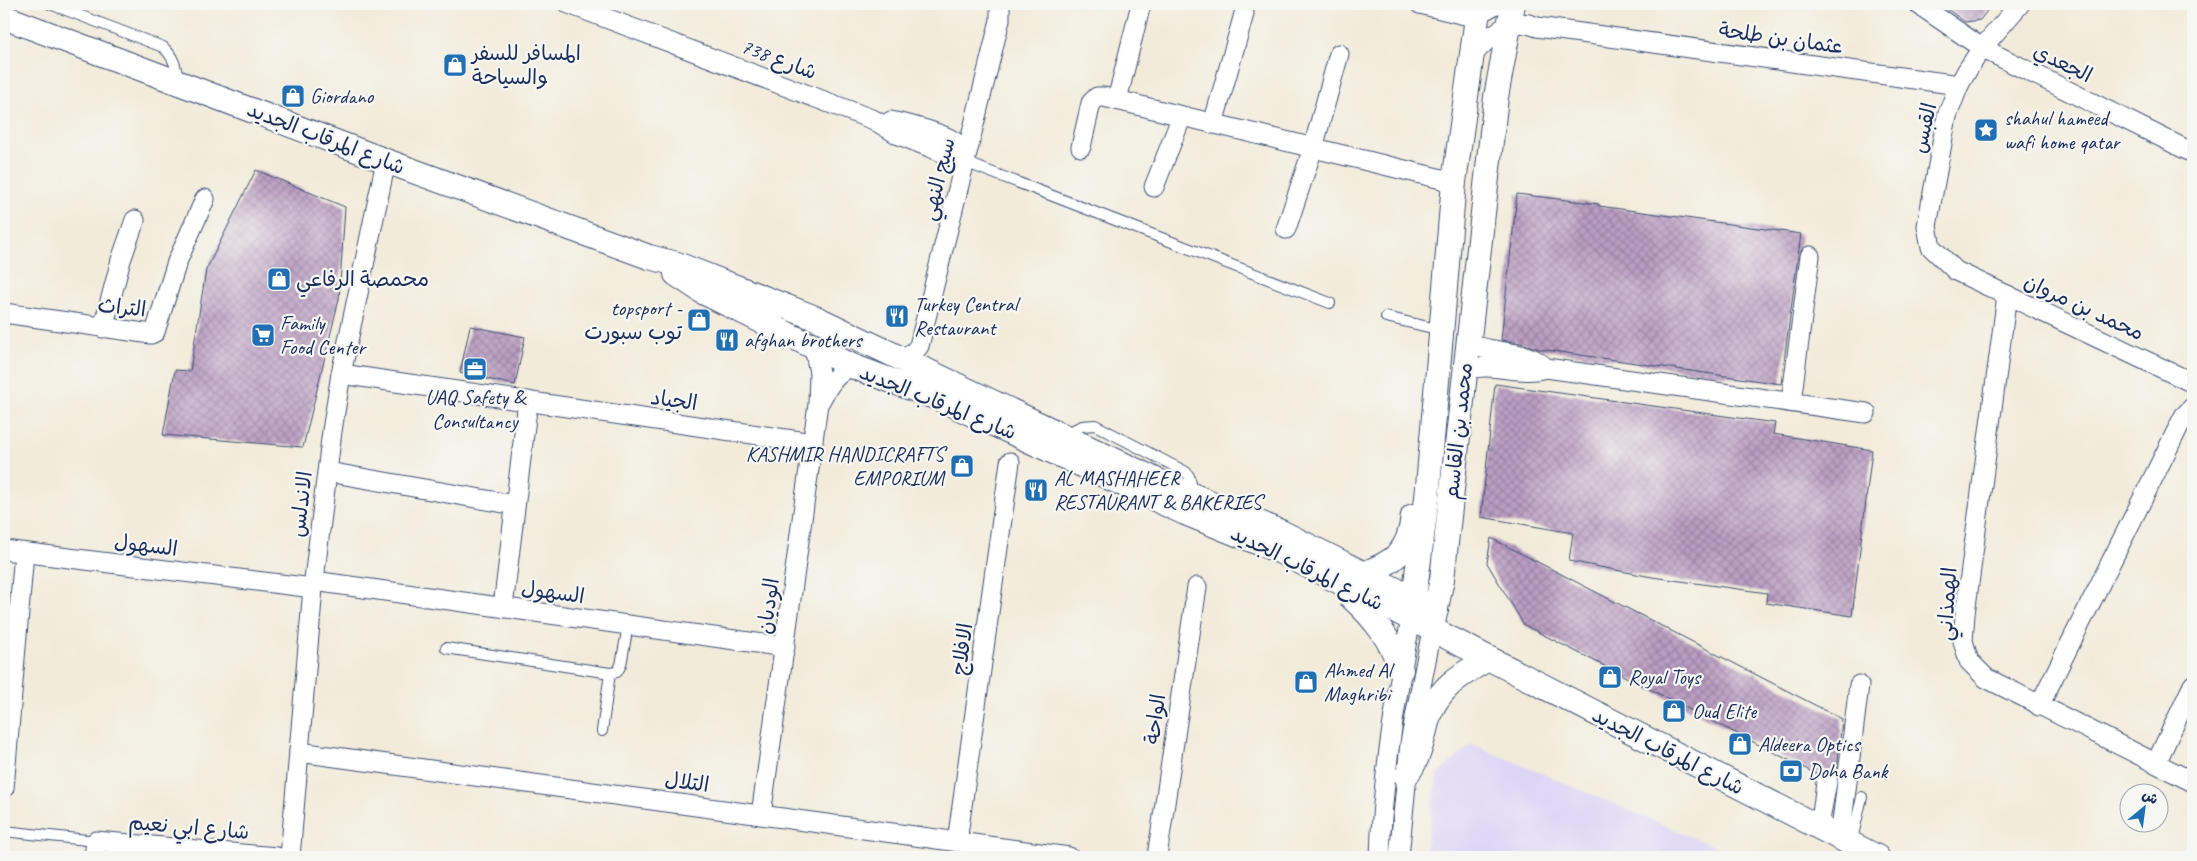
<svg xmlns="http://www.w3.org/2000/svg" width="2197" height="861" viewBox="0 0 2197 861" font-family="Caveat,'Playpen Sans Arabic',sans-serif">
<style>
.built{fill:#ddd5f6}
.building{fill:url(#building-cross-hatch)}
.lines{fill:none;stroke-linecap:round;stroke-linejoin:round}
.service-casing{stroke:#3b4b71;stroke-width:12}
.minor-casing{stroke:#3b4b71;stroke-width:21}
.tertiary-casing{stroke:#3b4b71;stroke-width:26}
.service{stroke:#fff;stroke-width:10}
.minor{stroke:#fff;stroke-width:19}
.tertiary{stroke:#fff;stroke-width:24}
.labels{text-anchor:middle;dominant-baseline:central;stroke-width:4.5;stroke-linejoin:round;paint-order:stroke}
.street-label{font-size:21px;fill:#1b2f5e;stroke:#f6f6f2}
.poi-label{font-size:21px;fill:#1b2f5e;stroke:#f6f6f2;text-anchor:start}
</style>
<defs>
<pattern id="building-cross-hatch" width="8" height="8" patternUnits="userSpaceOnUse" patternTransform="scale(1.25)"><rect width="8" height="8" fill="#bb9ec2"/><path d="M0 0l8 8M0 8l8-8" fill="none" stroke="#9781a1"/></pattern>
</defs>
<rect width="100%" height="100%" fill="#f6f6f2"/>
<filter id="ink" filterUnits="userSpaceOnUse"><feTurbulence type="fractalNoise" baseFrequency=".02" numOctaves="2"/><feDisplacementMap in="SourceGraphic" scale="10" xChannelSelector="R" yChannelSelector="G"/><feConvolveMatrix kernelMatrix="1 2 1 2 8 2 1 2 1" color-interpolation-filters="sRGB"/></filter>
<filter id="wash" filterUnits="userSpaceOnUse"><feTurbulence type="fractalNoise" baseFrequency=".0096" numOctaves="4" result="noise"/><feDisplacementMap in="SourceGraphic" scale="20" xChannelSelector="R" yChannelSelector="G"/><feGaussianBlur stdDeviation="1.12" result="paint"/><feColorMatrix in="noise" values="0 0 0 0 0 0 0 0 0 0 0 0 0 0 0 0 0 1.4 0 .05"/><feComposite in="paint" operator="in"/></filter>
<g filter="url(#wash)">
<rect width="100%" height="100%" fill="#f2ebda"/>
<!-- built -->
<path class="built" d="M1472,744L1739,857H1424L1438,774Z"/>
<g id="blocks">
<!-- building -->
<g class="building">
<path d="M1940,4H1992L1980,20L1965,22Z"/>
<path d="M256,170L345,207L339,299L303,447L163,435L175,370L190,371L206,270Z"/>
<path d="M1517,194L1599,204V206L1801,234L1781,384L1539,349L1521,343L1501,340Z"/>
<path d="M470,326L525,337L515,385L460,373Z"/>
<path d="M1495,384L1775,423L1773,434L1872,450L1852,616L1766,603L1767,593L1652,577L1569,561L1573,533L1481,517Z"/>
<path d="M1491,538L1842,719L1837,770L1814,773L1524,625L1487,563Z"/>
</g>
</g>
</g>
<g filter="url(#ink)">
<use href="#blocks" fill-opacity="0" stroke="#3b4b71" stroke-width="1"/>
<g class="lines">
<!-- service casing -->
<g class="service-casing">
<g id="service">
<path d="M50,4L163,47C174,57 176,66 178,81"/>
<path d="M966,160L975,166L1330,303"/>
<path d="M1386,317L1441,330"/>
<path d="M1064,434L1082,426L1095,425L1186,472L1189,476L1194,495"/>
<path d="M446,648L610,673L617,672L621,665L628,625"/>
<path d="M602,731L610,673"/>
<path d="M1816,826L1822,778"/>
<path d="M1823,828L1832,780"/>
<path d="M4,831L96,841"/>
<path d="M1851,844L1862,797"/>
</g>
</g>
<!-- minor casing -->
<g class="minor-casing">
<g id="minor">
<path d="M569,4L874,120L899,135L949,155L958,153L969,146"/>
<path d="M1420,4L1469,16L1476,15L1496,4"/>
<path d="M1918,4L1982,48L2193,153"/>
<path d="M2020,4L1982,48L1968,69L1959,85L1947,116L1927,226L1931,247L1956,271L2193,383"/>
<path d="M1471,57C1487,38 1511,14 1537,27L1959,85"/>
<path d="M1117,100L1141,4"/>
<path d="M891,121C906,124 949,134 959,145C963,149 964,154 966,160"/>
<path d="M1213,124L1244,14"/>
<path d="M1081,147L1091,103L1097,97H1104L1454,182"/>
<path d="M1154,187L1182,116"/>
<path d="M1286,229L1313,148L1339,54"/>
<path d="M2007,295L1965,614L1963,641L1969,661L1986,678L2193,782"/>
<path d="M4,313L151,334L155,332L177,262L205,199"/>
<path d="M103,328L121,260L135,220"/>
<path d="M1468,342C1492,356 1525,347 1546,368"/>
<path d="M907,360L919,346L1000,20V4"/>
<path d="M1465,370C1492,361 1519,376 1546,368L1866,413"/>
<path d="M341,374L813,443"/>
<path d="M820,401C829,385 835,374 852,366"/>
<path d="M1791,402L1810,256"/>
<path d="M328,472L515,505"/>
<path d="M4,550L313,588"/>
<path d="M314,581L785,647"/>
<path d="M503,607L528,401"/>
<path d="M2039,706L2184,416L2193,407"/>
<path d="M299,752L1069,857"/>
<path d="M2156,763L2193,685"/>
<path d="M4,788L24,553"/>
<path d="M761,815L818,404L819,372L814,348"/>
<path d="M1840,838L1859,685"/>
<path d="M957,842L1010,462"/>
<path d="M94,857L96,841L277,857"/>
<path d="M290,857L313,588L332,431L341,374L386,161"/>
<path d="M1157,857L1197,587"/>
<path d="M1380,857C1382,778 1396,698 1411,619"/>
<path d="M1399,857L1410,743L1432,630"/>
</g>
</g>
<!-- tertiary casing -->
<g class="tertiary-casing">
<g id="tertiary">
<path d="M4,17L386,161L649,257L677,264L818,319L1156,480L1281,532L1436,610"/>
<path d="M676,274L703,292L852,366L940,399L1185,513L1281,552L1877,857"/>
<path d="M1363,574C1396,561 1409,552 1413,516"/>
<path d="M1351,597C1374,618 1391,639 1401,670"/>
<path d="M1412,613L1427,498L1454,182L1479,4"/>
<path d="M1433,623L1442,579L1496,97L1513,4"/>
<path d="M1406,776C1419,759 1422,742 1427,722C1435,690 1461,674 1488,659"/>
</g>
</g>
<!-- service -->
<use href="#service" class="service"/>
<!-- minor -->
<use href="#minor" class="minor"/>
<!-- tertiary -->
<use href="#tertiary" class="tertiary"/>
</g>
</g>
<!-- icons -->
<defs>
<g id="shop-square" transform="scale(1.25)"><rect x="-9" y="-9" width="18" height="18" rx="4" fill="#1f6fb2" stroke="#f6f6f2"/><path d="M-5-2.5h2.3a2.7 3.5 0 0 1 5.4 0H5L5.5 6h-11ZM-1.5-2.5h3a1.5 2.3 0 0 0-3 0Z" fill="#fff"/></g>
<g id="sight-square" transform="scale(1.25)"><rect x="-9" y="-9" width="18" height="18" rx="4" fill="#1f6fb2" stroke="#f6f6f2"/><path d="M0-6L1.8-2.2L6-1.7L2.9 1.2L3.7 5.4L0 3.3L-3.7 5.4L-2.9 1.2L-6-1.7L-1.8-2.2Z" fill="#fff"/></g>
<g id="restaurant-square" transform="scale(1.25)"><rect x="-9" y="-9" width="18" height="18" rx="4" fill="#1f6fb2" stroke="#f6f6f2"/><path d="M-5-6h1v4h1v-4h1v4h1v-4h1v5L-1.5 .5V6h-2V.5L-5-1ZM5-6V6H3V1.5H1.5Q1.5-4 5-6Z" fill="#fff"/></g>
<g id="supermarket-square" transform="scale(1.25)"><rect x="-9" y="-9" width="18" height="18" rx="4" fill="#1f6fb2" stroke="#f6f6f2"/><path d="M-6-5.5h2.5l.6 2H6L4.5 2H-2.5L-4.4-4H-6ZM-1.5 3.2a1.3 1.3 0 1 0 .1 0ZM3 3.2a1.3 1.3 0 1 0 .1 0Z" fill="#fff"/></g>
<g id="office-square" transform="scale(1.25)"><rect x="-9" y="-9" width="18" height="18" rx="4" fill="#1f6fb2" stroke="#f6f6f2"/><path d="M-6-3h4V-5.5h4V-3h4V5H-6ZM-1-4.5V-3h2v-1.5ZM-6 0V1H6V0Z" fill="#fff"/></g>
<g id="bank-square" transform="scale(1.25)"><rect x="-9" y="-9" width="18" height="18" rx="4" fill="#1f6fb2" stroke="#f6f6f2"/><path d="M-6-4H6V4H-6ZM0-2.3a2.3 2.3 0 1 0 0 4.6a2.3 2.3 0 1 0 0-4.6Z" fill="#fff"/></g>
</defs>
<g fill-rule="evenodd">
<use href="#shop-square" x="455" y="65"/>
<use href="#shop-square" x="293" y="96"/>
<use href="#sight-square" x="1986" y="130"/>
<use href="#shop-square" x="279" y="279"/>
<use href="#restaurant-square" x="897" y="316"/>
<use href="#shop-square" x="699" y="320"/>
<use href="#supermarket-square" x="263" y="335"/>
<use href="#restaurant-square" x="727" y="340"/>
<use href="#office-square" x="475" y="369"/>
<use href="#shop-square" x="962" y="466"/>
<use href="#restaurant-square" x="1036" y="490"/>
<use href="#shop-square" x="1610" y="677"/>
<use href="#shop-square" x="1306" y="682"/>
<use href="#shop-square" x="1674" y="711"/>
<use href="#shop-square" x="1740" y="744"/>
<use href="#bank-square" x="1791" y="771"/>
</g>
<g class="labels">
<!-- street labels -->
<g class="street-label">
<text transform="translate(1781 38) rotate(8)">عثمان بن طلحة</text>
<text transform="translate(779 59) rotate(21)">شارع 738</text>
<text transform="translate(2063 63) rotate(26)">الجعدي</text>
<text transform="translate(1924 128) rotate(-77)">القبس</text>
<text transform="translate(326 138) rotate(21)">شارع المرقاب الجديد</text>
<text transform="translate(938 179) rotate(-76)">سيج النهي</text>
<text transform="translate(122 307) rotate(6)">التراث</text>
<text transform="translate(2084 307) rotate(25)">محمد بن مروان</text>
<text transform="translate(674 400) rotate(8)">الجياد</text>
<text transform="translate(938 402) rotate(22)">شارع المرقاب الجديد</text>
<text transform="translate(1458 431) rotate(-84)">محمد بن القاسم</text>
<text transform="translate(301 504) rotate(-83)">الاندلس</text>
<text transform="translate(146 545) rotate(7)">السهول</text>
<text transform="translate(1307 568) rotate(26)">شارع المرقاب الجديد</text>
<text transform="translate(553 592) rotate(8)">السهول</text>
<text transform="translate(1947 604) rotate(-86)">الهمذاني</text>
<text transform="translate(768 606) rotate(-82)">الوديان</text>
<text transform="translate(962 649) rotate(-82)">الافلاج</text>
<text transform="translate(1155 719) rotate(-82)">الواحة</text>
<text transform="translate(1668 751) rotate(27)">شارع المرقاب الجديد</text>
<text transform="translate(687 782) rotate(8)">التلال</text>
<text transform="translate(189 827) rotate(5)">شارع ابي نعيم</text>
</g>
<!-- poi labels -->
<g class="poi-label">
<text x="472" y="53">المسافر للسفر<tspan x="472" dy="24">والسياحة</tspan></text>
<text x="310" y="96">Giordano</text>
<text x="2004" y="118">shahul hameed<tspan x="2004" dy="24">wafi home qatar</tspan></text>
<text x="296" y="279">محمصة الرفاعي</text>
<text x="914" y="304">Turkey Central<tspan x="914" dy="24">Restaurant</tspan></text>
<text x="682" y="308" text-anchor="end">topsport -<tspan x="682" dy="24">توب سبورت</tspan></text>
<text x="280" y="323">Family<tspan x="280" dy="24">Food Center</tspan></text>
<text x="744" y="340">afghan brothers</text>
<text x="475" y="397" text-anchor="middle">UAQ Safety &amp;<tspan x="475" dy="24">Consultancy</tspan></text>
<text x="944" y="454" text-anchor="end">KASHMIR HANDICRAFTS<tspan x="944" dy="24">EMPORIUM</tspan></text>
<text x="1054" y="478">AL MASHAHEER<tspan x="1054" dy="24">RESTAURANT &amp; BAKERIES</tspan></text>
<text x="1324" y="670">Ahmed Al<tspan x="1324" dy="24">Maghribi</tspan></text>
<text x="1628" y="677">Royal Toys</text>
<text x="1692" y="711">Oud Elite</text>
<text x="1758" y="744">Aldeera Optics</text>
<text x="1808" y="771">Doha Bank</text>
</g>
</g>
<!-- margin -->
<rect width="2197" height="861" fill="none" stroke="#f6f6f2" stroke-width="20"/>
<!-- north arrow -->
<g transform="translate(2144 808) rotate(29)"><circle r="24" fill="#f6f6f2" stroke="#9ea6b7"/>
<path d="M0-4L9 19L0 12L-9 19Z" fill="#1f6fb2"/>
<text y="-8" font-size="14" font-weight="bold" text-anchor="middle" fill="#1b2f5e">ش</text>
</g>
</svg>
